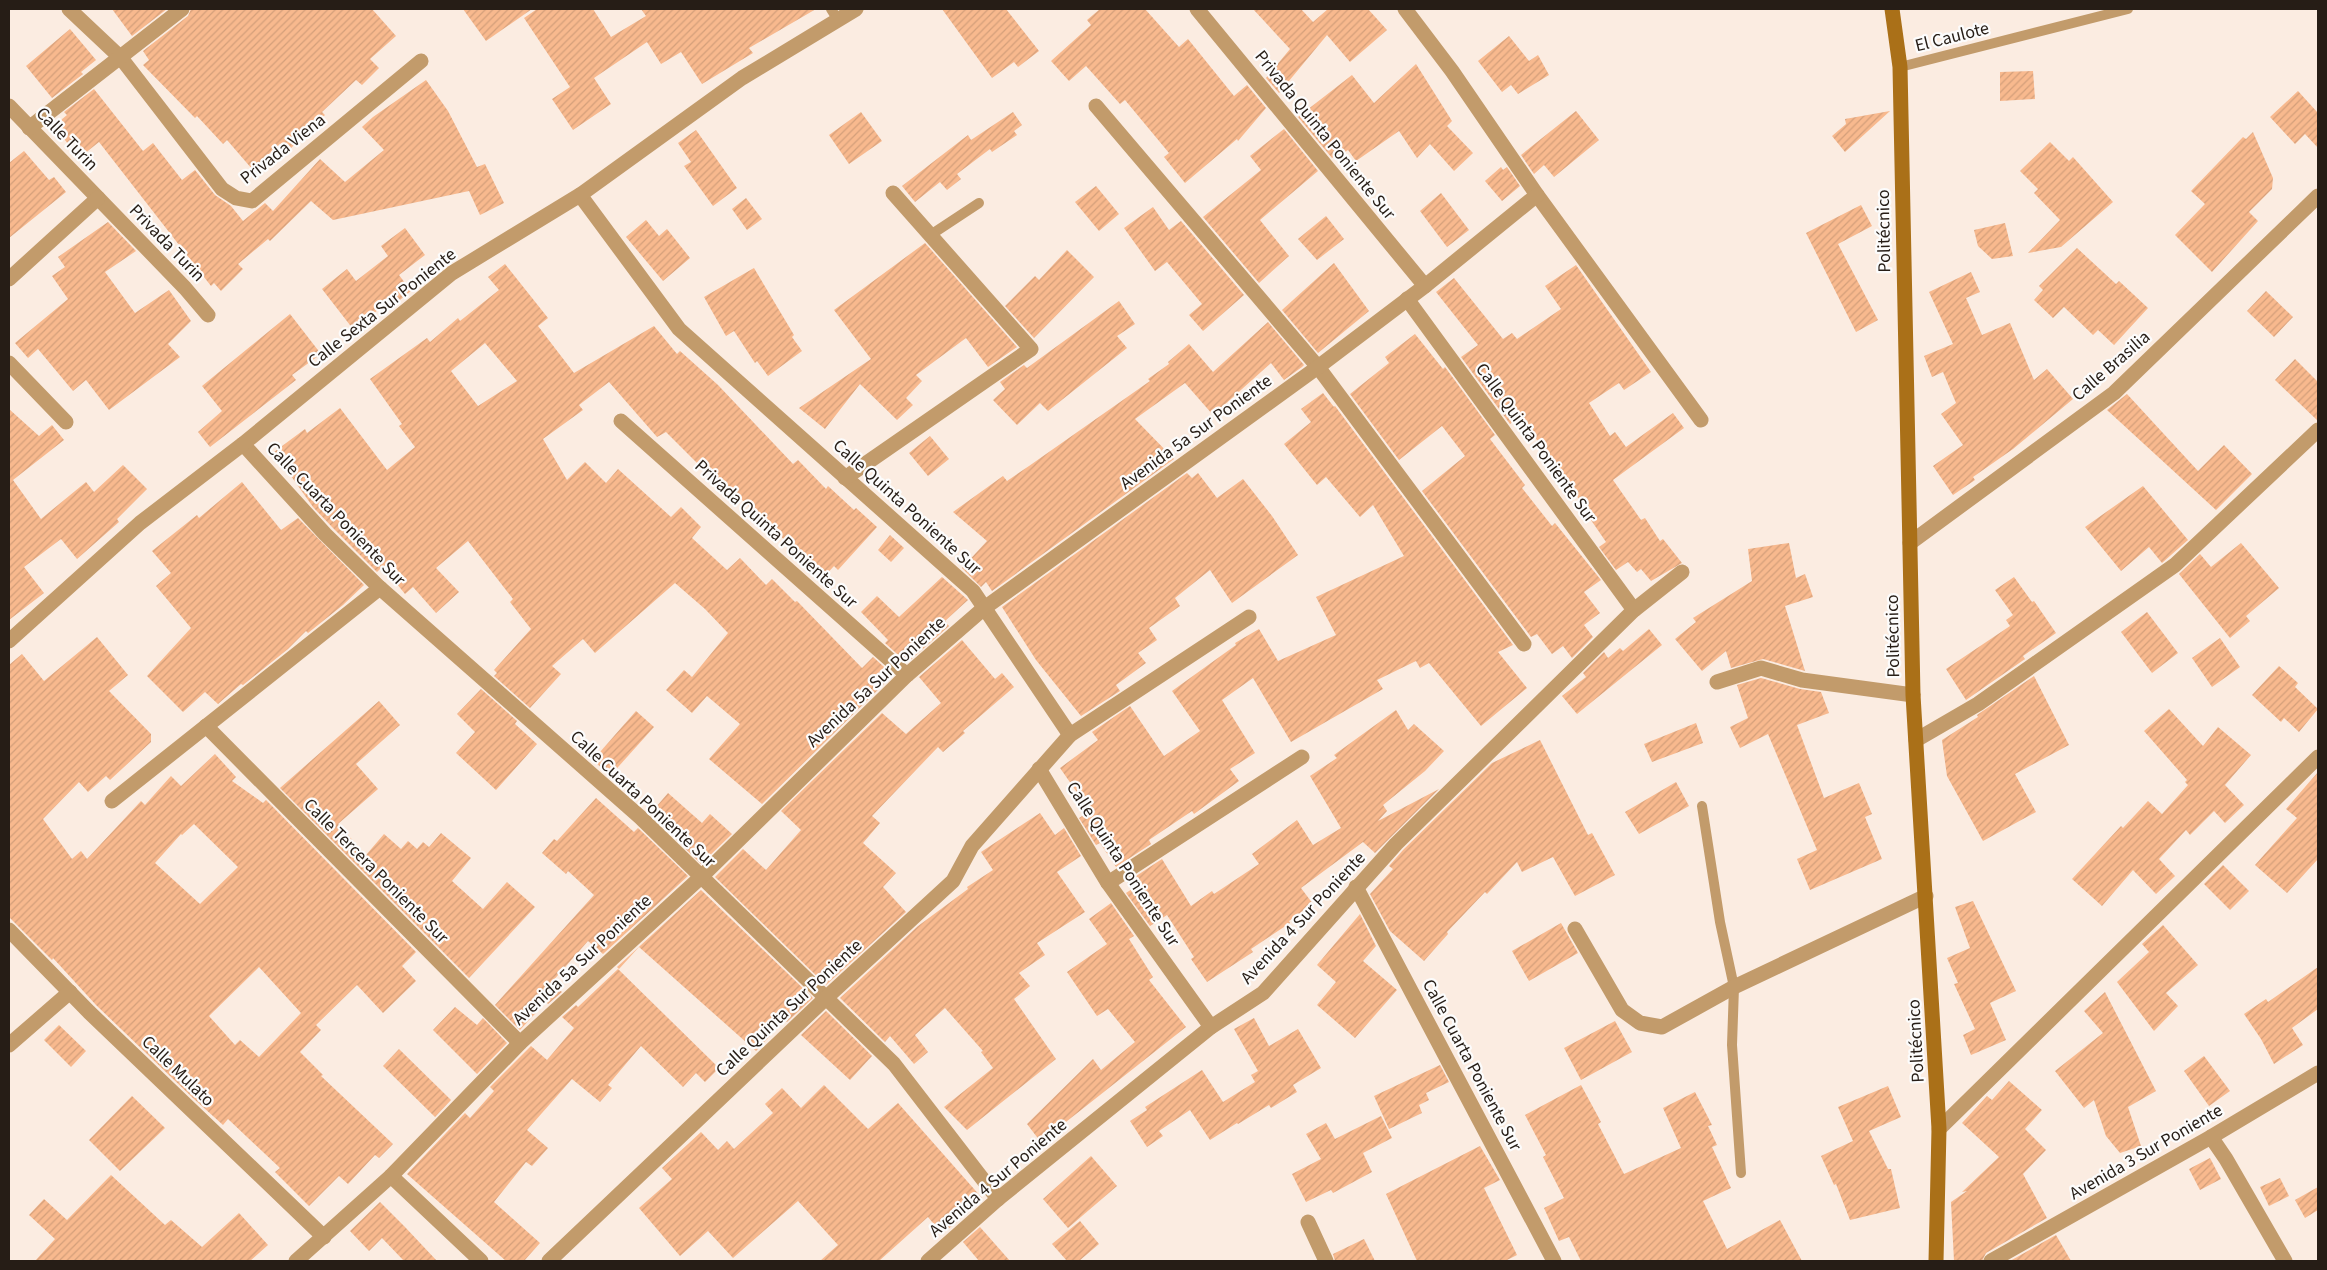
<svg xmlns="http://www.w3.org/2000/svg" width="2327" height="1270" viewBox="0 0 2327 1270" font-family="'Source Sans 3',sans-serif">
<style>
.building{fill:url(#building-hatch);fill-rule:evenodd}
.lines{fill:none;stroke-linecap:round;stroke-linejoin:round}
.lane{stroke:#c29b6b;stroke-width:10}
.street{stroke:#c29b6b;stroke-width:15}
.secondary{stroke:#aa7018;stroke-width:15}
.labels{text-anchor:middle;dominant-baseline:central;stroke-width:4.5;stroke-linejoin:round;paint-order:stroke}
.street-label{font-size:18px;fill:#261d16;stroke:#fcfcfc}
</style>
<defs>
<pattern id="building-hatch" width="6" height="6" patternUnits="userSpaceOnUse" patternTransform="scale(1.25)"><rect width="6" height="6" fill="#f8b98e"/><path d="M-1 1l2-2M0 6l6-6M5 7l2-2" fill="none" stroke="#d49f7a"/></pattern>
</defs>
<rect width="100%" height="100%" fill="#fbece1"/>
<!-- building -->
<g class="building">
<path d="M112,9H167L132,36Z"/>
<path d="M191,9H372L396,36L370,59L379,68L362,85L356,80L322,112L325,115L288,151L280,144L252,169L227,140L223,144L197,116L195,118L143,65L149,60L143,51L188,16Z"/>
<path d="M463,9H532L486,41Z"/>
<path d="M537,9H593L611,37L646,16L641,9H816L749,48L753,53L702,84L681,52L661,64L647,42L594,78L611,104L573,130L552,99L570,87L524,18Z"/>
<path d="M942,9H1006L1039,51L1018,67L1014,62L992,78Z"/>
<path d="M1100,9H1145L1179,47L1188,39L1234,96L1247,85L1266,108L1238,141L1237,139L1185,183L1164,157L1169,153L1125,100L1120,104L1086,66L1069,81L1051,61L1091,25L1087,20Z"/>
<path d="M1253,9H1301L1313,22L1328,9H1368L1387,30L1350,62L1327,35L1279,93L1266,78L1290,49Z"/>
<path d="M70,29L96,60L81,72L83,74L52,98L26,66Z"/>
<path d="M1509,36L1529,61L1538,55L1549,75L1518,94L1511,85L1502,92L1478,61Z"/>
<path d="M1416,64L1452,121L1447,126L1473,153L1454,171L1430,144L1417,158L1399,131L1356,161L1348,150L1337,158L1335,156L1332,158L1298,117L1352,75L1374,103Z"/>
<path d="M2033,71L2035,99L2000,101V72Z"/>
<path d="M426,80L448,111L477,167L485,164L504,203L480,215L469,191L333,220L311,201L270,241L268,239L238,264L243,269L221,291L214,283L211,286L99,142L79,158L54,126L67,115L64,112L94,89L143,151L153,143L182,180L195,170L215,195L231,206L243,221L265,203L273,211L320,159L345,182L384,150L362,127L373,117Z"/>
<path d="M2298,91L2318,113V148L2305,134L2295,144L2270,117Z"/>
<path d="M1576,111L1599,140L1554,177L1544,165L1534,174L1521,155Z"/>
<path d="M1890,111L1845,152L1832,136L1846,124L1845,119Z"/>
<path d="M861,112L882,141L849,164L829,135Z"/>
<path d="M1013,112L1022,125L1014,131L1017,135L992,152L990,149L957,174L961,179L947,190L940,182L915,202L902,186L968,135L971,140Z"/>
<path d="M1284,129L1318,171L1260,220L1289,256L1259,283L1203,217L1261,170L1250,156Z"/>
<path d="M696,130L737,188L713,206L684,166L691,162L678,143Z"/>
<path d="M2253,132L2273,178L2272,189L2249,212L2258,221L2212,272L2175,235L2205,204L2191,191L2243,137L2246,139Z"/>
<path d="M2050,142L2069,161L2073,157L2113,202L2061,247L2028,253L2060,220L2034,193L2038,189L2020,171Z"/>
<path d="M24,151L49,180L54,177L66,192L9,238V163Z"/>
<path d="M1501,167L1503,170L1507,167L1520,186L1502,201L1485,181Z"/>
<path d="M1096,186L1119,214L1099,231L1075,202Z"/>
<path d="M1441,193L1469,230L1447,247L1420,211Z"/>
<path d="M746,198L762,219L747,230L732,209Z"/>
<path d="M1861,205L1872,226L1838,244L1878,320L1856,332L1806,233Z"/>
<path d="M1153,207L1169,230L1181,221L1244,295L1203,331L1189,315L1202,304L1167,262L1155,271L1124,228Z"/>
<path d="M1326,216L1344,239L1317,260L1298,239Z"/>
<path d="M646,220L659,236L667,229L690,258L663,281L626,237Z"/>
<path d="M108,222L136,251L105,272L135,313L169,290L191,321L168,344L180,357L109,410L86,380L73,391L38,349L28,358L15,343L68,299L52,276L65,267L58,257Z"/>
<path d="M2005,223L2013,256L1992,259L1978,246L1974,230Z"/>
<path d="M405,228L425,255L399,275L411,291L390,308L386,304L353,329L322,289L347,269L356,281L388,256L381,246Z"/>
<path d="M925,243L1017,347L988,367L966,338L916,375L922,381L906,398L913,405L897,420L860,384L825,429L799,408L871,359L834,310Z"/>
<path d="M2077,248L2116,284L2119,281L2148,308L2114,345L2098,330L2093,335L2064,307L2053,318L2034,300L2043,290L2039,286Z"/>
<path d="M1067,250L1094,277L1034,338L1005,306L1035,276L1039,280Z"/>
<path d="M1334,263L1369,311L1318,353L1282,310Z"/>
<path d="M505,264L548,318L538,326L574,373L654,326L677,354L680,351L718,385L793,464L798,460L826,489L828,486L854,510L856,508L877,527L838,570L834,566L824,577L709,469L706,472L666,432L657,437L609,382L579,405L583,410L543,439L567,480L585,462L606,483L618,469L671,517L681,507L701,527L692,538L727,570L740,558L766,585L772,579L795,602L797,601L862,668L873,657L893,675L762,804L709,759L740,724L707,696L692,713L666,690L684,670L692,677L728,633L705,609L675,583L595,653L583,639L552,666L561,674L530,708L494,676L497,673L494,670L531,629L510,602L513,599L468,541L436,568L459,592L436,613L413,587L405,594L385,569L381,568L377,572L332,527L313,507L274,452L305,429L307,433L340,408L387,470L415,447L399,426L402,424L370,379L427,338L430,342L458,318L460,321L499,290L488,277ZM485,343L517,381L478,406L451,371Z"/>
<path d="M1576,265L1651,372L1624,390L1619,383L1589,403L1610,436L1615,432L1626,447L1673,413L1684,428L1613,480L1641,520L1645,518L1660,541L1663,539L1682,563L1651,581L1641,569L1637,572L1628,562L1616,570L1599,547L1606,542L1580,504L1581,502L1520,416L1510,424L1461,357L1478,345L1436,292L1454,278L1503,339L1512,333L1517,339L1561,309L1545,286Z"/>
<path d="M754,268L794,335L792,337L802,351L768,376L757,361L755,363L734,331L726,336L704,297Z"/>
<path d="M1971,272L1980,292L1966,298L1982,335L2010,323L2034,380L2047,369L2073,399L2013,449L1973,477L1975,480L1953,495L1933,466L1963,445L1941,414L1956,403L1943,372L1932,377L1924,356L1953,344L1929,292Z"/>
<path d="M2266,291L2293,317L2274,337L2247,311Z"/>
<path d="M1119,301L1135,324L1117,336L1127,348L1048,411L1040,403L1017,425L993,400L1005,389L1000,382L1024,365L1027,368Z"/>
<path d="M290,314L321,354L292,375L296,380L210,447L198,432L222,411L202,386Z"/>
<path d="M1268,322L1304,365L1302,367L1284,380L1271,363L1213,415L1185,383L1135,419L1174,459L992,591L986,582L981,587L962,568L987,541L953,512L1003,476L1007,481L1029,466L1150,381L1148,379L1169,364L1168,362L1189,344L1213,372Z"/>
<path d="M1415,334L1443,369L1445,367L1495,435L1490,439L1525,485L1522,488L1552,526L1555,523L1601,580L1584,592L1600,613L1584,625L1593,637L1572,658L1563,646L1552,654L1537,634L1531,637L1422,491L1465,456L1442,426L1399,460L1350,394L1389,363L1385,357Z"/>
<path d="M2295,359L2318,382V421L2275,380Z"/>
<path d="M1323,393L1334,407L1335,406L1513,645L1498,652L1527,688L1481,726L1429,663L1420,668L1416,661L1377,680L1383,689L1291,742L1253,678L1222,700L1255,753L1230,769L1239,781L1194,814L1192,811L1149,840L1151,844L1116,867L1100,843L1096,845L1079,818L1090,811L1060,768L1098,740L1092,732L1130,706L1164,756L1200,731L1172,691L1236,645L1235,643L1259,629L1278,661L1336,635L1316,597L1404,556L1373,505L1360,517L1326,477L1317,485L1284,444L1311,422L1301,409Z"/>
<path d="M2127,394L2198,471L2224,445L2252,474L2216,510L2107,410Z"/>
<path d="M9,409L39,436L52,425L64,440L13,480L41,519L86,482L94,492L123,465L147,489L117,519L119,522L77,559L61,539L24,567L44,593L9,620Z"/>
<path d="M930,436L949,459L928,476L909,453Z"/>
<path d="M1187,473L1192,478L1198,473L1217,498L1243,479L1272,516L1298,555L1232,603L1210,570L1175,598L1180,606L1149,628L1157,640L1138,653L1146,663L1116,685L1120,691L1081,716L1036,660L1002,607Z"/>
<path d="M242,482L281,530L298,518L364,585L343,605L308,633L306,631L288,649L243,685L241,684L218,704L205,692L183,712L147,676L191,628L156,586L171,573L152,551L197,515L199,518Z"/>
<path d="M2143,486L2188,540L2162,563L2149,547L2121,571L2085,527Z"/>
<path d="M890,535L904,548L891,562L878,550Z"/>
<path d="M1789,543L1796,578L1805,574L1813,597L1785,606L1805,671L1763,659L1731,668L1726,651L1702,671L1675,639L1696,622L1693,618L1752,581L1748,549Z"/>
<path d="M2241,543L2279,588L2246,616L2250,621L2230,638L2179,574L2200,554L2211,567Z"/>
<path d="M942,577L968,600L945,621L949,626L907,663L885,643L888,640L861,612L877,596L899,617Z"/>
<path d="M2014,577L2032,602L2034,601L2056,633L2023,656L2025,659L1966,700L1946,669L2010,626L2006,620L2013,615L1995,590Z"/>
<path d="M2147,612L2178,653L2152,673L2121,632Z"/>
<path d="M1649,629L1662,645L1577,714L1562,696L1586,677L1583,673L1604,652L1608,658L1620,648L1623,651Z"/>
<path d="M97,637L128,675L109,691L151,734V742L110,780L106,776L88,792L79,782L43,819L72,859L81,851L87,859L141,801L145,805L171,776L181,786L215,754L236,777L232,781L263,803L266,800L416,952L402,966L416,981L383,1013L357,985L316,1025L321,1030L300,1052L323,1075L321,1076L393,1144L379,1158L375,1155L348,1184L339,1176L309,1206L275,1172L280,1168L228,1119L223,1125L194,1099L96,1005L53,958L52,960L9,917V665L22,654L44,681ZM194,824L238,867L200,904L155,863L181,834L182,835ZM259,967L301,1013L259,1057L240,1040L235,1045L209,1016Z"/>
<path d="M2220,638L2240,667L2212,687L2192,658Z"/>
<path d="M962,640L995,679L1002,673L1014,687L963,731L965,733L943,752L938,747L872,816L880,823L863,843L896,873L883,887L906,912L826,985L715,877L743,849L766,870L801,830L781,811L882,713L906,734L941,703L919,677Z"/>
<path d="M2279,666L2298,683L2295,687L2318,709L2299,732L2284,718L2281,722L2252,695Z"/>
<path d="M2034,676L2069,745L2015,774L2036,812L1983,841L1947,776L1942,740L1978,717L1977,715Z"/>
<path d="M1761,678L1800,689L1821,692L1829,713L1797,725L1824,798L1859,783L1872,814L1865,817L1882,859L1810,890L1797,859L1817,850L1768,734L1740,748L1730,727L1748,718L1737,685Z"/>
<path d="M481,689L517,721L515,724L537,744L496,790L456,753L475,732L457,714Z"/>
<path d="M379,701L400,725L356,764L378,789L338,824L366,855L384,834L401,849L408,841L417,849L423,842L429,847L441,833L471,858L452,881L483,909L507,882L535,907L469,978L280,788Z"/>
<path d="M2169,709L2203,746L2218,727L2251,755L2225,785L2244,805L2225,823L2214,811L2190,835L2186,830L2159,859L2175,876L2156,894L2133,870L2102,906L2072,879L2121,826L2123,828L2148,801L2162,814L2188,785L2185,782L2187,780L2144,731Z"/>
<path d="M1396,710L1408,730L1414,724L1444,751L1425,771L1383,805L1387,811L1378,821L1439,789L1375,853L1363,842L1301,888L1313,904L1289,921L1290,923L1251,949L1253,952L1207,982L1191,959L1194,957L1167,915L1150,926L1126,893L1132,889L1127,882L1162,859L1191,906L1212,891L1214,894L1259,864L1252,854L1297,820L1313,845L1341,828L1310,776L1337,758L1334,755Z"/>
<path d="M636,711L654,727L610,776L593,760Z"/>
<path d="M1696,723L1703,743L1652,762L1644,744Z"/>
<path d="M1540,740L1588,835L1592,833L1615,875L1575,896L1553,857L1522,872L1517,862L1487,894L1485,892L1447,932L1448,934L1424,961L1390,931L1370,894L1393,869L1389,866L1403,850L1492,763Z"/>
<path d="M2318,772V859L2287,893L2255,865L2297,818L2286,809Z"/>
<path d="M1676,782L1689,806L1639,834L1625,812Z"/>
<path d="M668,793L702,823L710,814L732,834L701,864L650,814Z"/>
<path d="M596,798L634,832L638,828L688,876L603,954L588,941L551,983L562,992L548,1004L546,1002L520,1030L495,1005L594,895L568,871L566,874L542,853L554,839L557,841Z"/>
<path d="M1040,813L1055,835L1064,828L1081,856L1057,872L1085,912L1037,943L1045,955L1019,973L1030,986L1014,999L1056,1059L967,1130L944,1107L993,1068L981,1052L983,1051L945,1008L915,1035L928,1052L914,1064L890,1036L885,1042L840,998L918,926L968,889L967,887L993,870L981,852Z"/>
<path d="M2223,865L2249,891L2230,910L2204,884Z"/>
<path d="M701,890L813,998L787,1022L785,1020L756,1051L639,947L619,969L617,967Z"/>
<path d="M1973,901L2016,991L1990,1003L2006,1040L1971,1055L1963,1035L1975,1029L1954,984L1958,983L1947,958L1970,948L1955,907Z"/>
<path d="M1111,903L1134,936L1129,939L1153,977L1149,980L1186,1027L1057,1129L1059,1133L1043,1145L1027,1124L1093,1059L1101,1070L1135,1042L1108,1009L1097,1016L1067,972L1107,944L1089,919Z"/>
<path d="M1360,914L1376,946L1363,961L1397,990L1355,1038L1317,1005L1336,982L1317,965Z"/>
<path d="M1561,923L1578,953L1529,981L1512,951Z"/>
<path d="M2163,925L2198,965L2166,993L2178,1006L2154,1031L2117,982L2149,952L2142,944Z"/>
<path d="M2318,967V1009L2292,1028L2303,1045L2274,1064L2261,1039L2244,1014L2266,999L2268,1002Z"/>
<path d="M618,969L719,1068L705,1082L696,1073L683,1087L641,1046L608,1085L612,1088L600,1102L572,1079L527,1130L548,1148L532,1166L526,1162L494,1202L540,1243L524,1261H506L407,1174L465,1113L470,1118L494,1091L490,1087L531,1046L547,1060L574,1028L562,1017L576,1005L578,1007Z"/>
<path d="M2105,992L2156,1091L2128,1107L2141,1146L2120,1153L2106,1136L2094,1100L2084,1108L2055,1071L2103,1033L2084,1011Z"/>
<path d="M455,1007L477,1025L483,1018L507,1043L477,1074L433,1030Z"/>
<path d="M826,1011L872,1056L850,1080L801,1035Z"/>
<path d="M1254,1018L1269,1046L1298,1029L1321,1068L1293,1085L1297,1092L1271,1108L1269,1105L1238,1124L1237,1123L1210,1140L1190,1110L1159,1131L1163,1136L1147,1147L1130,1121L1147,1110L1145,1107L1202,1070L1223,1102L1255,1082L1251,1075L1258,1071L1234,1029Z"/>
<path d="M1615,1021L1632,1052L1581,1080L1564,1048Z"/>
<path d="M59,1025L86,1051L71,1067L44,1040Z"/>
<path d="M399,1049L451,1100L435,1117L383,1066Z"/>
<path d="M2204,1056L2230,1091L2209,1106L2184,1071Z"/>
<path d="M1440,1065L1449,1082L1426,1093L1429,1100L1419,1105L1422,1113L1389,1129L1374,1096Z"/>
<path d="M2009,1081L2042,1110L2025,1129L2046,1150L2023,1174L2047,1218L1986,1253L1982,1261H1954L1951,1202L1967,1191L1962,1192L1999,1157L1962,1123L1987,1096L1992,1100Z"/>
<path d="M824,1085L868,1129L898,1103L982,1198L967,1212L968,1213L942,1234L928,1217L879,1261H820L838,1245L798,1201L733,1258L708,1231L680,1256L639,1208L672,1179L662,1168L701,1132L718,1150L727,1141L734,1149L773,1113L765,1104L782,1088L801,1108Z"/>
<path d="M1581,1085L1601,1122L1598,1124L1624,1174L1681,1148L1663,1108L1695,1092L1712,1125L1708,1126L1717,1145L1712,1147L1731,1188L1703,1201L1727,1249L1780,1220L1802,1261H1581L1569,1237L1559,1241L1544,1208L1564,1198L1543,1157L1546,1155L1525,1115Z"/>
<path d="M1888,1086L1901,1117L1869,1131L1888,1169H1891L1900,1208L1850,1220L1836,1184L1834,1185L1821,1156L1853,1141L1838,1107Z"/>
<path d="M132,1096L165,1128L120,1171L89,1140Z"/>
<path d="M1381,1116L1392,1138L1363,1153L1372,1172L1333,1193L1331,1190L1306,1202L1292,1174L1321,1159L1306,1134L1326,1123L1335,1139Z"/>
<path d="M1480,1146L1500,1180L1484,1188L1517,1255L1505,1261H1417L1386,1194Z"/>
<path d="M1091,1156L1117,1186L1068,1228L1043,1199Z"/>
<path d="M2210,1158L2221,1179L2200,1190L2189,1169Z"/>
<path d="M111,1175L165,1225L171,1220L202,1247L239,1213L268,1245L250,1261H35L55,1239L29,1215L44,1199L67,1220Z"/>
<path d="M2280,1178L2289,1196L2269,1206L2260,1187Z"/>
<path d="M2318,1187V1210L2305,1218L2295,1200Z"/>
<path d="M380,1202L405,1227L437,1261H404L382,1238L369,1251L350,1231Z"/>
<path d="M1080,1221L1099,1244L1079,1261H1067L1052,1244Z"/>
<path d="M980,1227L1010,1261H979L963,1242Z"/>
<path d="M2056,1235L2071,1261H2010Z"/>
<path d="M1364,1239L1375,1261H1335L1333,1254Z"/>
</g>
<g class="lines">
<!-- lane -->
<g class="lane">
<path d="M831,9L838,20"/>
<path d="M1900,67L2128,9"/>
<path d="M929,236L979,203"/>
<path d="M1702,806L1720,922L1734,987L1732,1045L1741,1173"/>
</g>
<!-- street -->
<g class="street">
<path d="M69,9L121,58L222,189L236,198L252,201L421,61"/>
<path d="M1197,9L1425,286"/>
<path d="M1405,9L1452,71L1537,195L1701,420"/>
<path d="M9,106L185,288L208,315"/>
<path d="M1096,106L1318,367L1524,644"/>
<path d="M29,128L182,9"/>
<path d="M580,195L679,329L973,591L1070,735"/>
<path d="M9,279L98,198"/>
<path d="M1407,299L1634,610"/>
<path d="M9,363L66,422"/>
<path d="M621,421L907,675"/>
<path d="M243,444L325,534L380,588L640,817L894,1064L998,1199"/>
<path d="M845,478L1031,349L893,193"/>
<path d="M1910,543L2114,393L2318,196"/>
<path d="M9,641L140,523L243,444L452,273L580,195L742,78L856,9"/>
<path d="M1717,682L1761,668L1802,680L1913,695"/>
<path d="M206,726L520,1043"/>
<path d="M1916,740L1978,704L2175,565L2318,430"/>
<path d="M1039,769L1108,883L1211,1027"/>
<path d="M112,801L380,588"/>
<path d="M1108,883L1302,757"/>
<path d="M1356,887L1554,1261"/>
<path d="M1575,929L1622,1010L1640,1023L1662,1027L1734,987L1926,896"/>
<path d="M9,930L89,1012L324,1237"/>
<path d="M9,1045L70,992"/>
<path d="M1939,1129L2318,757"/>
<path d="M2211,1137L2226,1159L2285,1261"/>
<path d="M391,1176L481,1261"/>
<path d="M1308,1222L1326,1261"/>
<path d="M296,1261L391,1176L520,1043L701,877L907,675L983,609L1318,367L1425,286L1537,195"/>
<path d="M549,1261L827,997L953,881L972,846L1070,735L1249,617"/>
<path d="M928,1261L998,1199L1211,1027L1263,993L1396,844L1634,610L1682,572"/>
<path d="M1991,1261L2211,1137L2318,1073"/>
</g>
<!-- secondary -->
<path class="secondary" d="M1892,9L1900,67L1913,695L1939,1129L1936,1261"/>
</g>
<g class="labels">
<!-- street labels -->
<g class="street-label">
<text transform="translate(1952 37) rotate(-14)">El Caulote</text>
<text transform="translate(1325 135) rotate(51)">Privada Quinta Poniente Sur</text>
<text transform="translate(67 139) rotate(46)">Calle Turin</text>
<text transform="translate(283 149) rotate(-38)">Privada Viena</text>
<text transform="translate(1884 231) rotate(-91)">Politécnico</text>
<text transform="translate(167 243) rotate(46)">Privada Turin</text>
<text transform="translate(382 308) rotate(-38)">Calle Sexta Sur Poniente</text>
<text transform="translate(2111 366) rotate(-41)">Calle Brasilia</text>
<text transform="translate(1196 432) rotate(-36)">Avenida 5a Sur Poniente</text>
<text transform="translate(1536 443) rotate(54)">Calle Quinta Poniente Sur</text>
<text transform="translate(907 507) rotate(42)">Calle Quinta Poniente Sur</text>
<text transform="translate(336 514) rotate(46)">Calle Cuarta Poniente Sur</text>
<text transform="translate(776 534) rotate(42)">Privada Quinta Poniente Sur</text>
<text transform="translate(1893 636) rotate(-91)">Politécnico</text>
<text transform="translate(876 682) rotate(-43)">Avenida 5a Sur Poniente</text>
<text transform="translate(643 799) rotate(43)">Calle Cuarta Poniente Sur</text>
<text transform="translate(1123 864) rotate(57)">Calle Quinta Poniente Sur</text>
<text transform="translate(376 871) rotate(45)">Calle Tercera Poniente Sur</text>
<text transform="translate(1303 918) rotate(-47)">Avenida 4 Sur Poniente</text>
<text transform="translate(582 960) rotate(-43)">Avenida 5a Sur Poniente</text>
<text transform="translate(789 1008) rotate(-43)">Calle Quinta Sur Poniente</text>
<text transform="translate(1916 1041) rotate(-93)">Politécnico</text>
<text transform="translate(1472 1065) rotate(62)">Calle Cuarta Poniente Sur</text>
<text transform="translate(178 1071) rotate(44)">Calle Mulato</text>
<text transform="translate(2146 1152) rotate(-30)">Avenida 3 Sur Poniente</text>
<text transform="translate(998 1178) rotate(-40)">Avenida 4 Sur Poniente</text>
</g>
</g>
<!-- border -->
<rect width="2327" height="1270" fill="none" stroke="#261d16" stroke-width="20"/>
</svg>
